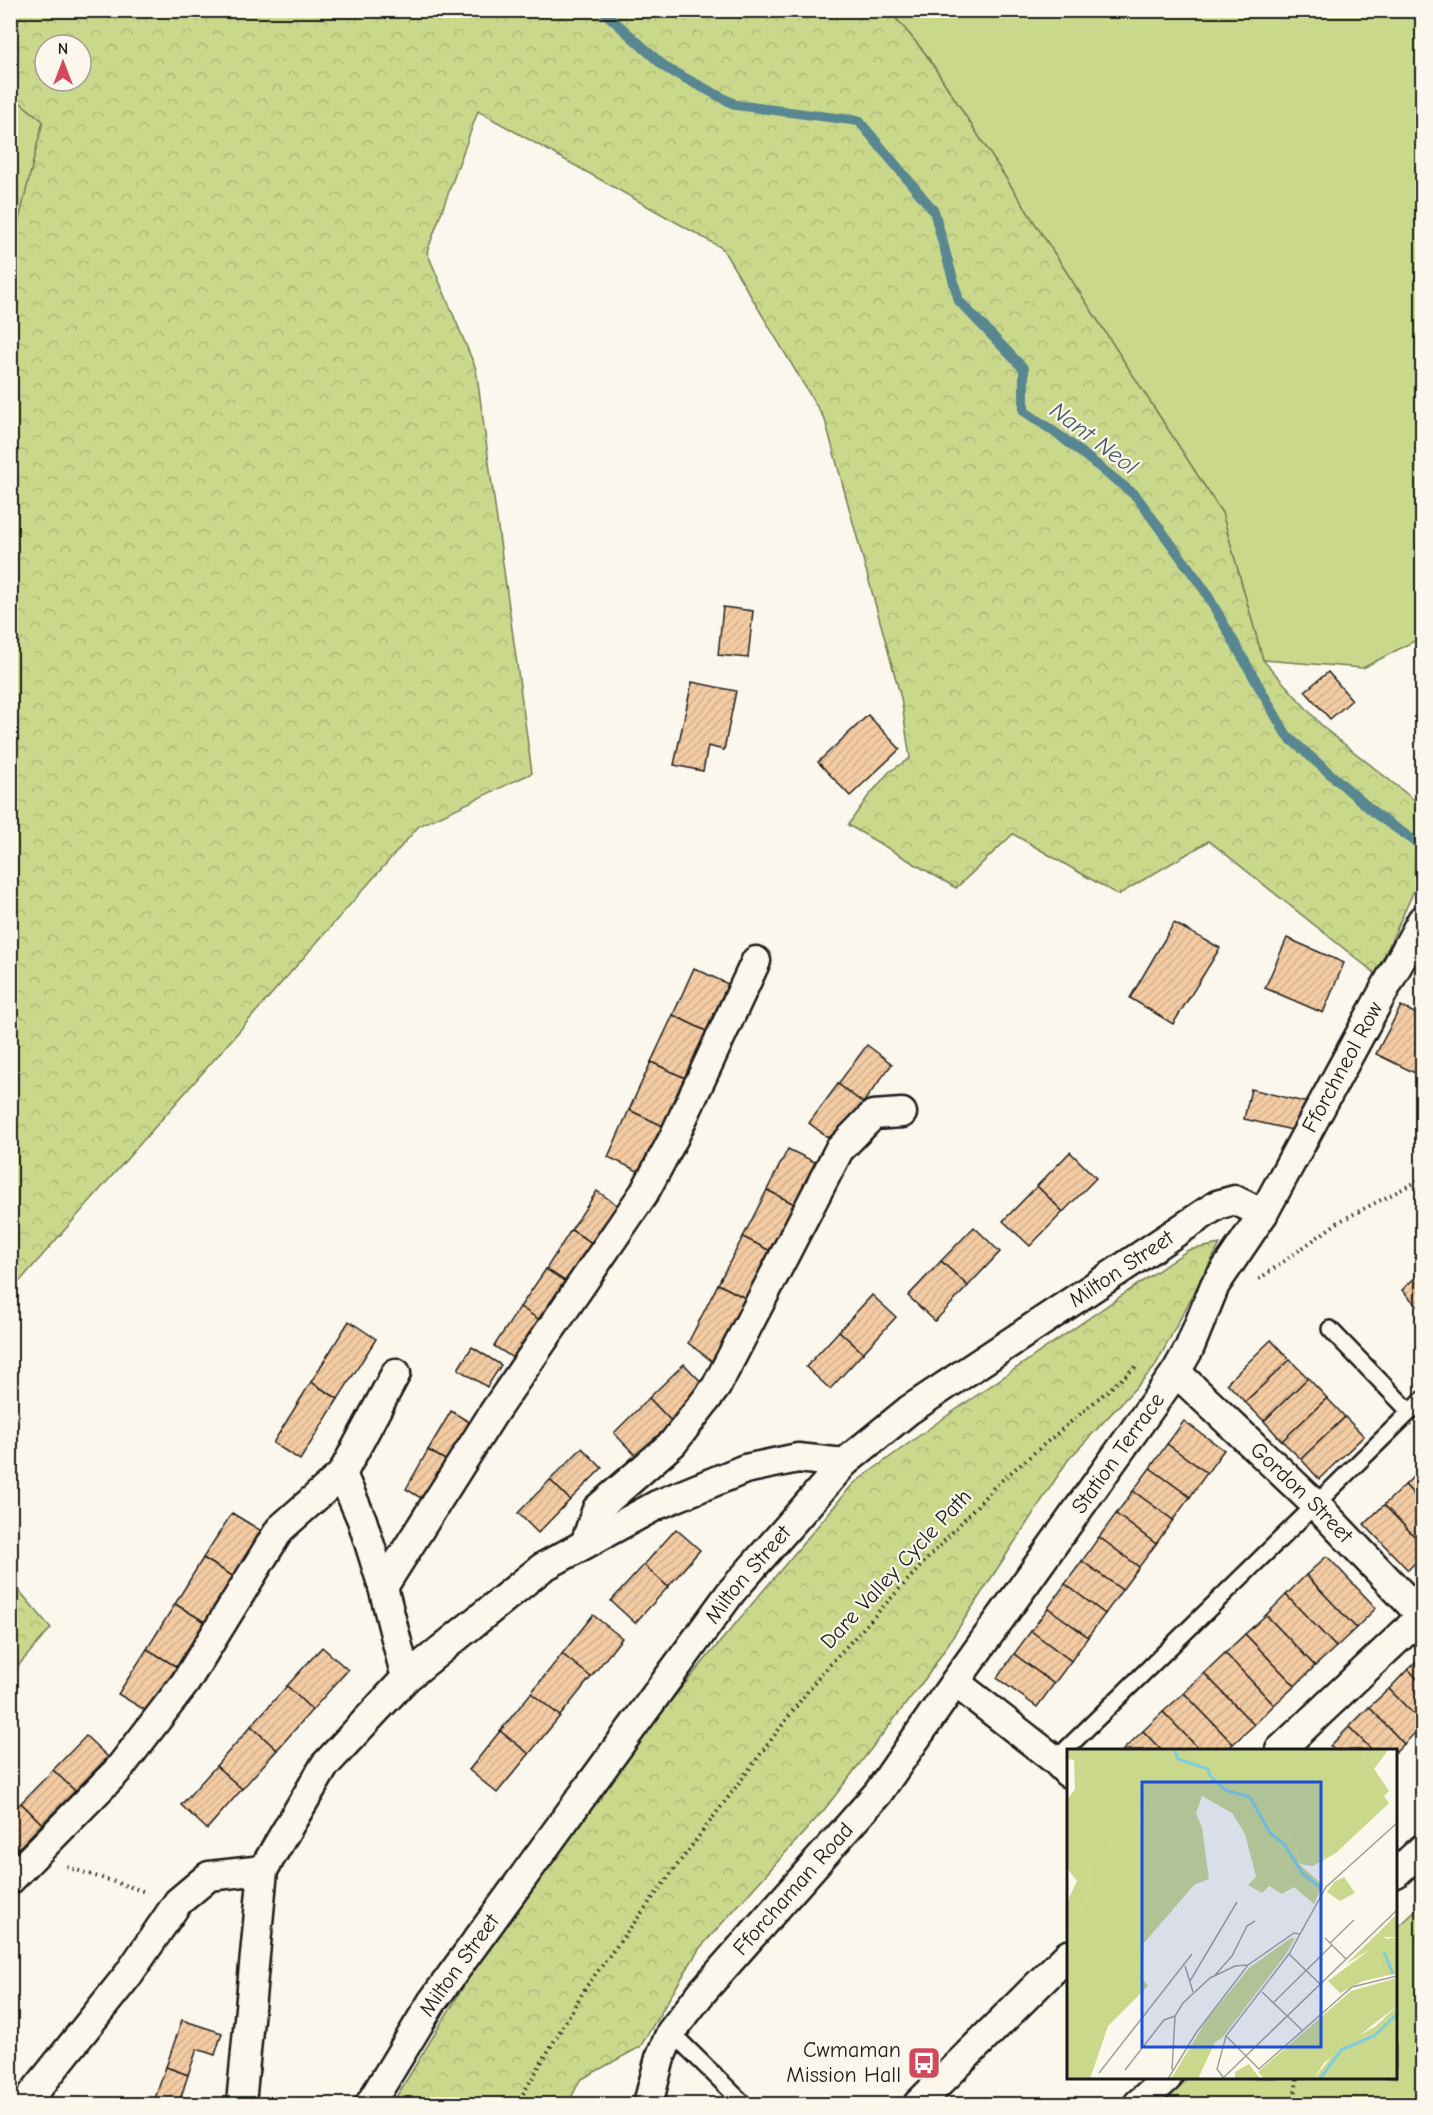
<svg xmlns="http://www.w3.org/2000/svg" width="1433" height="2115" viewBox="0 0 1433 2115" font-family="'Comic Neue',sans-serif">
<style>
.green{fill:#cad88c;stroke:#737a54;stroke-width:1.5}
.forest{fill:url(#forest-crowns);stroke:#737a54;stroke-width:1.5;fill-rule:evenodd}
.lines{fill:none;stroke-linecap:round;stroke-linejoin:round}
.stream{stroke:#588691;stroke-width:10}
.building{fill:url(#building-hatch);stroke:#1c1c1c;stroke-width:1.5}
.lane-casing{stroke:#1c1c1c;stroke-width:20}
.street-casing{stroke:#1c1c1c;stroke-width:33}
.path{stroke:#1c1c1c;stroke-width:4;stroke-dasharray:1.5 4.5;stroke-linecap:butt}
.lane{stroke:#fbf7ec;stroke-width:15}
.street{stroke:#fbf7ec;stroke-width:28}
.labels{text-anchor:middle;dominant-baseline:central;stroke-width:4.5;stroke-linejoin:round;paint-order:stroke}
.street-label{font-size:22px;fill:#1c1c1c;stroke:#fbf7ec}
.poi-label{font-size:22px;fill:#1c1c1c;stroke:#fbf7ec;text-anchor:end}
.water-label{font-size:24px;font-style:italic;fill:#3f5a60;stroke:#fbf7ec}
.inset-river{fill:none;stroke:#80cddf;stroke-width:3}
.inset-road{fill:none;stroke:#a29f99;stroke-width:1.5}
.view{fill:#1d4ed8;fill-opacity:0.15;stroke:#1d4ed8;stroke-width:3}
.inset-edge{fill:none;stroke:#1c1c1c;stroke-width:3}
</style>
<defs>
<pattern id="forest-crowns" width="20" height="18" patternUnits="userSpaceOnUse" patternTransform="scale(1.5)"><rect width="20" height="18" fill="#cad88c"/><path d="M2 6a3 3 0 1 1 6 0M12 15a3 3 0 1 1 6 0" fill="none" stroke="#adb978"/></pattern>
<pattern id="building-hatch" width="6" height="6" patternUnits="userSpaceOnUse" patternTransform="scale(1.5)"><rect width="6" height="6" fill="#f4cca4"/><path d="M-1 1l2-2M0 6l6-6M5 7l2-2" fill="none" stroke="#d1af8d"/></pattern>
</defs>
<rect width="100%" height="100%" fill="#fbf7ec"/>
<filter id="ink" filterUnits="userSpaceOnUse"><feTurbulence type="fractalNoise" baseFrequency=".0167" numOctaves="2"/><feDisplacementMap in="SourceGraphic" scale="12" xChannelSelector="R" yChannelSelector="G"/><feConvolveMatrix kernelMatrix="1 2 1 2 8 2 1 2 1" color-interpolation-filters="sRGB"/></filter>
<g filter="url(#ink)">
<!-- green -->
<g class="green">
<path d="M890,11H1422V637L1363,668L1263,660L1222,513L925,53Z"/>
<path d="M11,95L43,121L11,257Z"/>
<path d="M1422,1905V2104H1158L1188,2078H1396V1929Z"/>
</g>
<!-- forest -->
<g class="forest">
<path d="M11,10L890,11L925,53L1222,513L1263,660L1324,728L1422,806V873L1376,974L1209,841L1118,895L1013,834L956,888L848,825L867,798L889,772L910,758L901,698L825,420L722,248L478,111L427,252L476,369L532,773L419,826L12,1290L11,1323L10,257L43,121L11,95ZM45,45H81V81H45Z"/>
<path d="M1220,1244L1154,1368L1068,1460L928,1675L824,1810L699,1949L640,2047L580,2080L568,2104H392L510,1910L672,1699L853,1484L938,1422L1188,1250Z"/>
<path d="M11,1581L51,1628L11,1674Z"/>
</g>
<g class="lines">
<!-- stream -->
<path class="stream" d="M602,10L666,68L736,105L859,121L934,211L959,301L1024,369V411L1063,438L1136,496L1204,589L1287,736L1377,815L1422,846"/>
</g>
<!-- building -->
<g class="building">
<path d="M723,607L753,611L748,658L718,655Z"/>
<path d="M1328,672L1352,700L1330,719L1305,691Z"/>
<path d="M692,682L736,691L724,750L708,746L703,771L674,765Z"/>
<path d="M868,715L900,749L850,796L818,762Z"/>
<path d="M1174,923L1220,948L1173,1024L1130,998Z"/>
<path d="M1287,938L1344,963L1323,1013L1265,988Z"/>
<path d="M694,968L728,984L706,1031L673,1015Z"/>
<path d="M1401,1006L1422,1017V1059L1415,1073L1376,1054Z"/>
<path d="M673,1015L706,1031L685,1078L651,1062Z"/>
<path d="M867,1045L892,1064L863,1103L838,1084Z"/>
<path d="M651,1062L685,1078L663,1126L629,1110Z"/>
<path d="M838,1084L863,1103L834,1142L809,1123Z"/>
<path d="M1251,1089L1308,1103L1301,1132L1244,1119Z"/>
<path d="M629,1110L663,1126L642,1173L608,1157Z"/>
<path d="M788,1149L819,1164L798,1206L767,1190Z"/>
<path d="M1070,1152L1096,1178L1063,1212L1037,1186Z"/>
<path d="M1037,1186L1063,1212L1030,1246L1003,1221Z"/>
<path d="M767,1190L798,1206L774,1253L743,1237Z"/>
<path d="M597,1191L620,1207L595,1245L571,1230Z"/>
<path d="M974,1227L1000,1252L968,1286L941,1261Z"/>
<path d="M571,1230L595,1245L569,1284L546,1269Z"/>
<path d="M743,1237L774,1253L749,1300L718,1284Z"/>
<path d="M941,1261L968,1286L935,1321L908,1296Z"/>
<path d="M546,1269L569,1284L544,1323L520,1307Z"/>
<path d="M1422,1271V1309L1421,1310L1402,1290Z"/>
<path d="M718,1284L749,1300L716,1364L688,1343Z"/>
<path d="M872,1295L896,1317L863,1353L839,1331Z"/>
<path d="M520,1307L544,1323L518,1361L494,1346Z"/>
<path d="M349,1321L376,1339L338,1399L311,1382Z"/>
<path d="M839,1331L863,1353L830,1389L806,1367Z"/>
<path d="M1271,1340L1290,1360L1245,1402L1227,1383Z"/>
<path d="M472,1347L501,1365L487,1387L458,1369Z"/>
<path d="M1290,1360L1308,1378L1264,1421L1245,1402Z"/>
<path d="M684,1364L707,1388L672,1422L649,1398Z"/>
<path d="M1308,1378L1327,1398L1282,1441L1264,1421Z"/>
<path d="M311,1382L338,1399L300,1460L273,1443Z"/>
<path d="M649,1398L672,1422L636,1456L614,1433Z"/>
<path d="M1327,1398L1345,1417L1301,1459L1282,1441Z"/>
<path d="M451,1411L474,1425L452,1464L428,1450Z"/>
<path d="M1345,1417L1364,1436L1319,1479L1301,1459Z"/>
<path d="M1184,1421L1224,1450L1207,1473L1167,1444Z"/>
<path d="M1167,1444L1207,1473L1190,1497L1150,1468Z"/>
<path d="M582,1448L602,1468L570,1500L550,1480Z"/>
<path d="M428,1450L452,1464L429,1503L406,1489Z"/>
<path d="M1150,1468L1190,1497L1173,1520L1133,1491Z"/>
<path d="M1422,1468V1503L1405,1485Z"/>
<path d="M550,1480L570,1500L538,1533L518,1513Z"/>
<path d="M1405,1485L1422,1503V1544L1384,1505Z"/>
<path d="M1133,1491L1173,1520L1156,1544L1116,1514Z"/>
<path d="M1384,1505L1422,1544V1556L1408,1570L1364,1524Z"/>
<path d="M232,1513L263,1532L234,1577L203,1558Z"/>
<path d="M1116,1514L1156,1544L1139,1567L1099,1537Z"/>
<path d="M676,1529L700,1550L668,1587L644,1565Z"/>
<path d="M1099,1537L1139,1567L1122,1590L1082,1561Z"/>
<path d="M1327,1556L1376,1608L1356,1628L1306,1575Z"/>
<path d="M203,1558L234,1577L205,1622L175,1604Z"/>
<path d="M1082,1561L1122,1590L1105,1614L1065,1584Z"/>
<path d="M644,1565L668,1587L635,1623L611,1601Z"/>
<path d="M1306,1575L1356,1628L1336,1647L1286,1595Z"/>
<path d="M1065,1584L1105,1614L1088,1637L1048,1608Z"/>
<path d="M1286,1595L1336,1647L1315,1666L1266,1615Z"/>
<path d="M175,1604L205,1622L177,1667L147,1649Z"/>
<path d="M1048,1608L1088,1637L1071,1661L1031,1631Z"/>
<path d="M593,1615L622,1638L591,1677L562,1654Z"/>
<path d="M1266,1615L1315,1666L1295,1686L1245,1634Z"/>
<path d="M1031,1631L1071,1661L1054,1684L1014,1654Z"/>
<path d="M1245,1634L1295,1686L1274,1705L1225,1653Z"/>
<path d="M322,1647L348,1670L312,1710L287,1686Z"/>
<path d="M147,1649L177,1667L148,1712L118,1694Z"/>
<path d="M1225,1653L1274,1705L1254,1725L1204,1673Z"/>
<path d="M562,1654L591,1677L560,1716L531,1693Z"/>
<path d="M1014,1654L1054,1684L1037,1707L997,1678Z"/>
<path d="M1422,1656V1684L1408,1669Z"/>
<path d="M1408,1669L1422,1684V1723L1389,1689Z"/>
<path d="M1204,1673L1254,1725L1233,1744L1184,1693Z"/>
<path d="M287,1686L312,1710L277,1750L251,1726Z"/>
<path d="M1389,1689L1422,1723V1726L1404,1744L1369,1707Z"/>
<path d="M531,1693L560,1716L529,1754L500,1731Z"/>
<path d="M1184,1693L1233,1744L1227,1750H1200L1163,1712Z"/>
<path d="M1369,1707L1404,1744L1396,1752V1750H1372L1349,1727Z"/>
<path d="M1163,1712L1200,1750H1161L1143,1731Z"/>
<path d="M251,1726L277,1750L242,1789L216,1766Z"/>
<path d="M1349,1727L1372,1750H1334L1330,1746Z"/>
<path d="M500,1731L529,1754L497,1793L469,1770Z"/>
<path d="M1143,1731L1161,1750H1123Z"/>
<path d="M86,1736L108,1757L75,1791L53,1770Z"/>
<path d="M216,1766L242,1789L207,1829L181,1805Z"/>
<path d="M53,1770L75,1791L42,1824L21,1803Z"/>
<path d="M21,1803L42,1824L10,1857V1813Z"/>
<path d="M182,2020L222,2033L215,2055L197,2049L188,2075L166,2067Z"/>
<path d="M166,2067L188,2075L179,2103L185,2104H153Z"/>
</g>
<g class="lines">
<!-- lane casing -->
<g class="lane-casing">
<g id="lane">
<path d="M1330,1329L1410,1412"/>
<path d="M1055,1760L1422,1400"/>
<path d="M671,2032L744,2104"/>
</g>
</g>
<!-- street casing -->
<g class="street-casing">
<g id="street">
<path id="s1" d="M1176,1372L1316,1505L1422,1616"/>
<path d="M342,1474L362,1520L383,1587L406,1678"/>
<path d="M585,1544L597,1509L673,1443L716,1387L839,1150L873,1115L902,1113"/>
<path d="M383,1587L494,1412L644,1193L673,1139L756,961"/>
<path d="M955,1682L1055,1760L1068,1773"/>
<path d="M1280,1750L1422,1616"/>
<path d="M1396,1873L1422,1849"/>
<path d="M10,1880L118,1770L185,1683L280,1529L342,1474L396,1373"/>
<path d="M25,2104L128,1975L178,1902L209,1876L263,1870"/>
<path d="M241,2104L263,1870L325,1765L406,1678L543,1567L657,1505L745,1469L798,1458L844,1463"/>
<path id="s2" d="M370,2104L432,2002L731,1592L844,1463L909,1410L1217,1205L1235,1200L1263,1214"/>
<path id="s3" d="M648,2104L660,2058L671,2032L702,1992L878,1793L955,1682L1176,1372L1189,1349L1215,1285L1263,1214L1422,920"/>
<path d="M918,2104L1068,1955"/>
<path d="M1138,2104L1167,2078"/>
</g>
</g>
<!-- path -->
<g class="path">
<path d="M1259,1279L1340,1221L1422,1179"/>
<path d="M67,1867L146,1892"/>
<path d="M517,2104L586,1987L819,1676L995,1486L1138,1365"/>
<path d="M1294,2104L1297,2078"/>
</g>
<!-- lane -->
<use href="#lane" class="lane"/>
<!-- street -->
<use href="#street" class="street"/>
</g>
</g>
<!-- icons -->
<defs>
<g id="bus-square" transform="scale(1.725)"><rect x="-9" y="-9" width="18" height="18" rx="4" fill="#d1495b" stroke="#fbf7ec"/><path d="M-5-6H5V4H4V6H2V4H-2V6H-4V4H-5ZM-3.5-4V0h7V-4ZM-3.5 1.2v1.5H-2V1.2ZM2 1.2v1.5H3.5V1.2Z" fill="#fff"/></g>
</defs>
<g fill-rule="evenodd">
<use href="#bus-square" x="924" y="2063"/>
</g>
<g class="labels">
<!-- street labels -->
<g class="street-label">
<text stroke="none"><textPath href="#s3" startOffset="1256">Fforchneol Row</textPath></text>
<text stroke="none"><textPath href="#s2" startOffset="1137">Milton Street</textPath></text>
<text stroke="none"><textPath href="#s3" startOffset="808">Station Terrace</textPath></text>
<text stroke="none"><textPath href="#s1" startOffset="174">Gordon Street</textPath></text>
<text transform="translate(896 1569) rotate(-47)">Dare Valley Cycle Path</text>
<text stroke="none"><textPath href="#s2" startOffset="651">Milton Street</textPath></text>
<text stroke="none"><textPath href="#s3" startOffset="264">Fforchaman Road</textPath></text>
<text stroke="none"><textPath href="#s2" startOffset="165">Milton Street</textPath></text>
</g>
<!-- poi labels -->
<g class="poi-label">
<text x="901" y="2050">Cwmaman<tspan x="901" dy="25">Mission Hall</tspan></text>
</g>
<!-- water labels -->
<g class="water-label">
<text transform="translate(1094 438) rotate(37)">Nant Neol</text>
</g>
</g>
<!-- overview -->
<g transform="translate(1067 1749)">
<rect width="330" height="330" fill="#fbf7ec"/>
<path d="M0,0H50L64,36L80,48L68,83L22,111L23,141L0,193V153L10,132L0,119V51L8,40L7,11L0,10ZM159,0H300L295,13L297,20L322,54L269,104L246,117L233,115L228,97L191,40ZM277,128L288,144L273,152L260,143L267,133ZM330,165V188H315L311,184ZM304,200L318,227L296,232L273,244L261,232ZM330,229V257L257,314L247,330H198L191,323L284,242ZM330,301V330H318L320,316Z" fill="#cad88c"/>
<path d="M50,0H159L191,39L228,97L233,116L256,136L247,155L227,138L215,145L202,137L195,144L181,136L189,128L178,85L165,64L135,47L129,64L135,79L142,130L127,136L77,194L75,229L81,237L41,277L23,330H0V193L23,141L22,111L68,83L80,48L60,33ZM300,0H322L307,20L322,42L316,48L297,20L295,13ZM311,184L320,190L330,188V225L318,227L304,200L279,215ZM224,189H228L220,204L155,289L148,293L131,330H104L139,272L182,219ZM330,257V301L320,316L318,330H247L272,298L309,277Z" fill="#cad88c"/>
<path d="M182,315L193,330H168V323Z" fill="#cad88c"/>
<path class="inset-river" d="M107,0L111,10L141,20L143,27L158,41L183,48L203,84L217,95L236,125L254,139M317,203L326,225M253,330L274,301L307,287L330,265"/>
<path class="inset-road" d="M258,189L279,210M263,194L287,171M222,205L253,235M118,217L126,243M148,226L165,207L180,177L188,172M123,232L170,153M195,243L235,281M207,253L265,196M159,287L192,320L285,238L330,227M58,321L97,271L108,267M105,321L108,267L116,254L143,229L168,217L181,216M32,324L125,205M156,328L150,320L159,287L222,205L259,138L330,74M101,330L129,284L181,216L227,184L233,185M155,330L330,161"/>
<path class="view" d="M75,33H254V298H75Z"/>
<rect width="330" height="330" class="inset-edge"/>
</g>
<!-- margin -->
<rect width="1433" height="2115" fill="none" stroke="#fbf7ec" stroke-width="36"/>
<rect x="18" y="18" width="1397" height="2079" fill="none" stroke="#1c1c1c" stroke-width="2" filter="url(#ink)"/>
<!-- north arrow -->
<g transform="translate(63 63)"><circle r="28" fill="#fbf7ec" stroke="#a29f99" stroke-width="1.5"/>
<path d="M0-4.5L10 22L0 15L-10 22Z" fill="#d1495b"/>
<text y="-9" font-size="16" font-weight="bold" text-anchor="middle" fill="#1c1c1c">N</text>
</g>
</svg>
